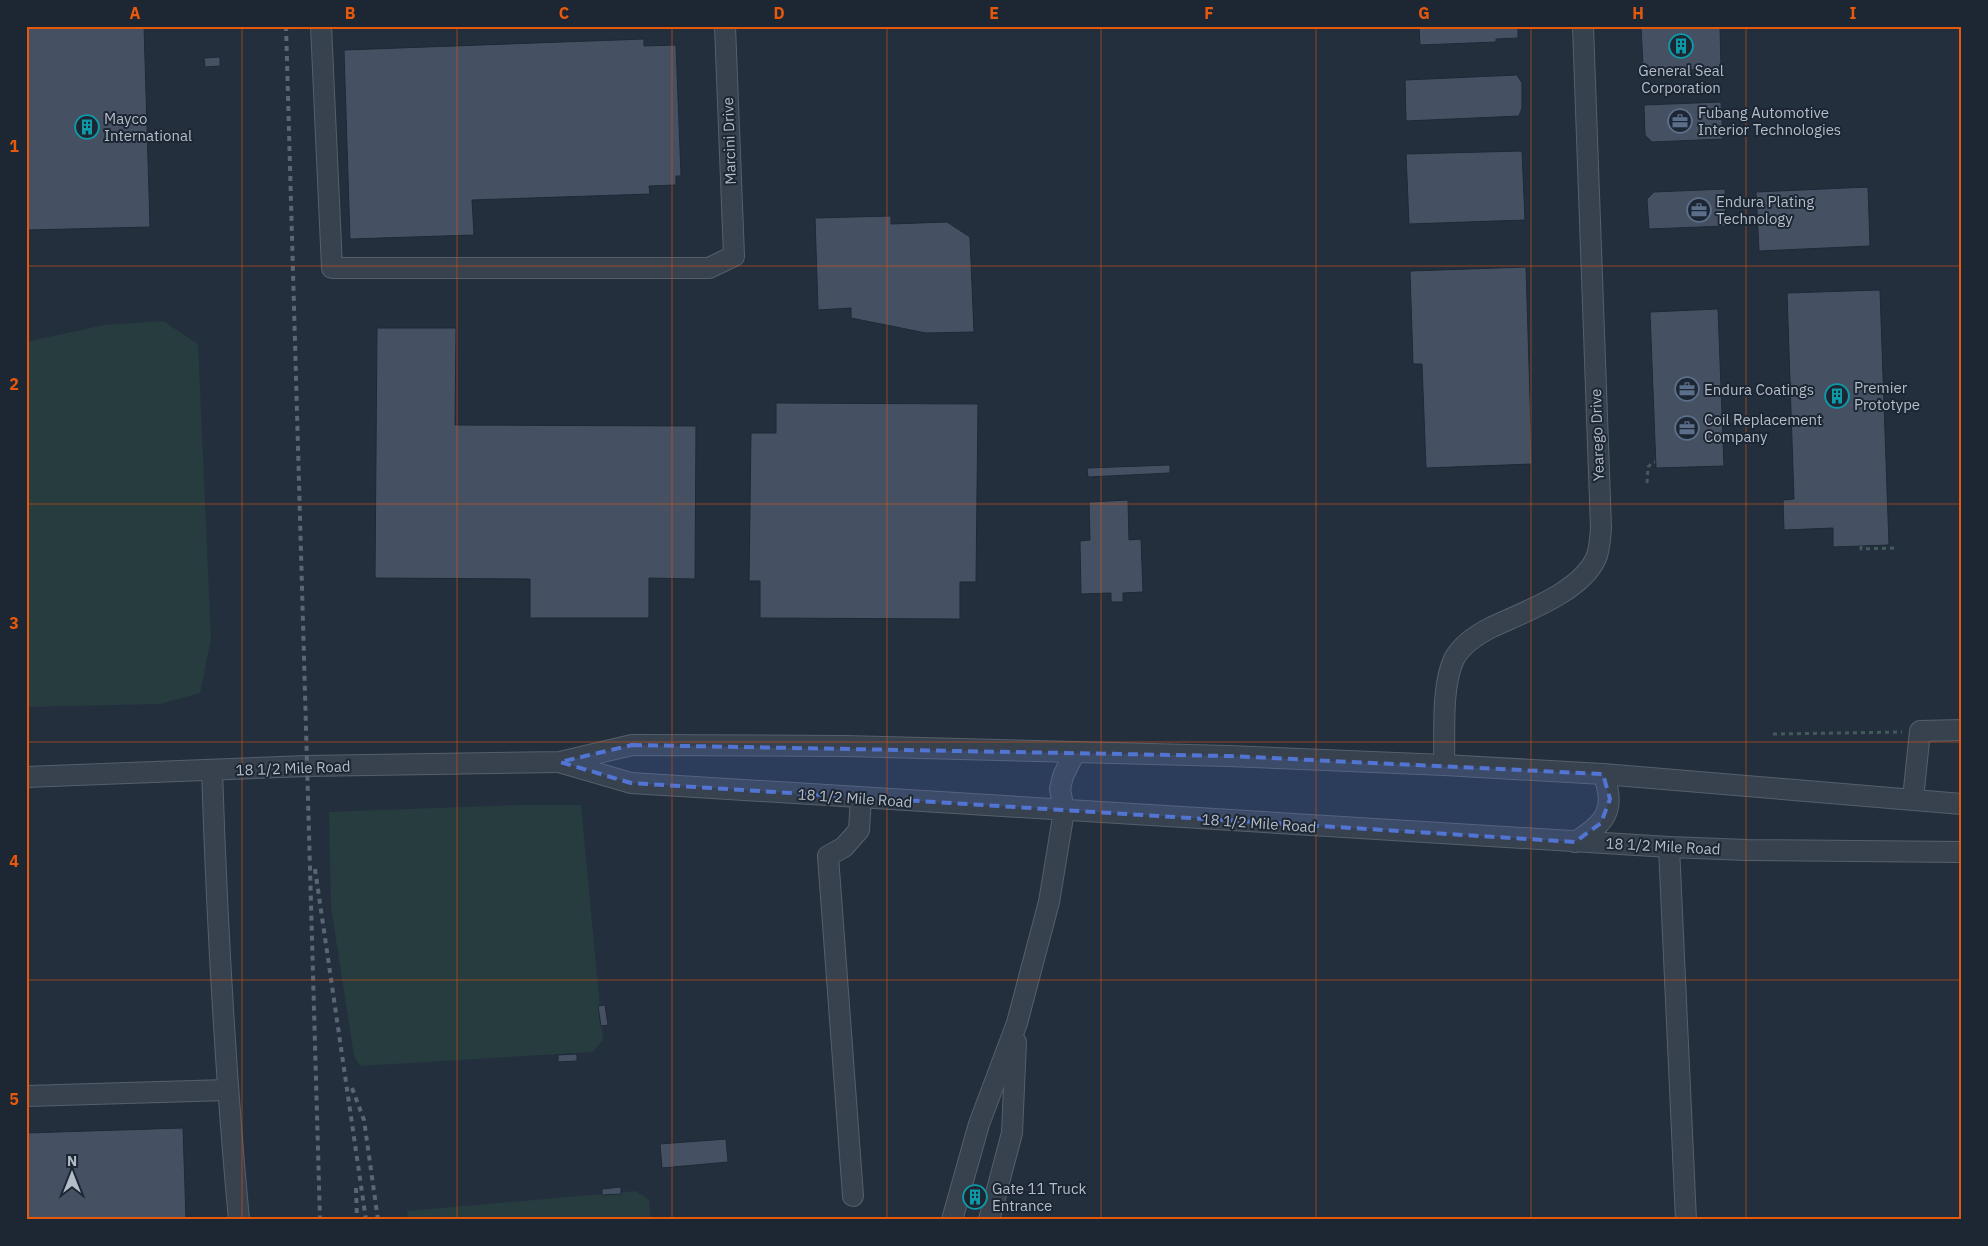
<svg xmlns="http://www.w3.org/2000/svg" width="1988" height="1246" viewBox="0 0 1988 1246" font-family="'IBM Plex Sans',sans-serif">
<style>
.green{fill:#263c3f}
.building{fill:#455162;stroke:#1f2835}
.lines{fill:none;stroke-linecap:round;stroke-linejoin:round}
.minor-casing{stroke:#565f6c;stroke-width:22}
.path{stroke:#44595c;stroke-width:3;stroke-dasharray:4 4;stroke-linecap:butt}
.minor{stroke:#38414e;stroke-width:20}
.rail{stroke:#5a6575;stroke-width:4;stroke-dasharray:5 5;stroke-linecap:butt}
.marked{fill:#5274d3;fill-opacity:0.2;stroke:#5274d3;stroke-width:4;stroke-dasharray:10 6;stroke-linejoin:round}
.grid{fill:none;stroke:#e8590c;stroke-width:1;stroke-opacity:0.55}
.labels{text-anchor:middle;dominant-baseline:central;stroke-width:4;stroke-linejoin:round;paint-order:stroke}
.poi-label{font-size:15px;fill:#b4bcc9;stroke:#1d2633;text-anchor:start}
.street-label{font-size:15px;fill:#b4bcc9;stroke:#1d2633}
.neatline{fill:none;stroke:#e8590c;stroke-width:2}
.grid-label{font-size:16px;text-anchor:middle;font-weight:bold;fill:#e8590c}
</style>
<rect width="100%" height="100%" fill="#242f3e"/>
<!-- green -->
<g class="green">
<path d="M163,321L198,344L211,639L200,693L160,704L26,707V342L104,325Z"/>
<path d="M520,805H581L603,1040L593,1052L360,1066L354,1056L331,907L329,812Z"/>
<path d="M636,1191L649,1200L651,1220H408L407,1211Z"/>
</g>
<!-- building -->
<g class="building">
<path d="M26,26H144L150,227L28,230L29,262H26Z"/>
<path d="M1419,26H1518V38L1496,39V42L1420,45Z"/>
<path d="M1641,26H1720L1721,69L1653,71L1647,69L1643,66Z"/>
<path d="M644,39V46L676,45L681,176H676V185L649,186L650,194L472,200L474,235L350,239L344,50Z"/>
<path d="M220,57V66L205,67L204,58Z"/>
<path d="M1517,75L1522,83V108L1519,116L1406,121L1405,80Z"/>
<path d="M1721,102L1723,139L1652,142L1645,135L1644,105Z"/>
<path d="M1522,151L1525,220L1409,224L1406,154Z"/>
<path d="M1868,187L1870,246L1759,251L1756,192Z"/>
<path d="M1725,189L1726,226L1649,229L1647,199L1654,192Z"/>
<path d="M891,216V224L947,222L970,237L974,332L926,333L851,318V308L818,310L815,218Z"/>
<path d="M1526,267L1532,464L1426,468L1422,364H1413L1410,271Z"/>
<path d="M1880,290L1889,545L1833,547V528L1784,530L1783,500L1794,499L1787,293Z"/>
<path d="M1718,309L1724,466L1656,468L1650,312Z"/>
<path d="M377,328H456L455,425L696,426L695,579L649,578V618H530V579L375,578Z"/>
<path d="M776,403L978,404L976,582H960V619L760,618V581H749L751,433H776Z"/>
<path d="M1170,465V473L1088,477L1087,468Z"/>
<path d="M1128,500L1129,540L1141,539L1143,592L1123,593V602H1111V593L1081,594L1080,541L1090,540L1089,502Z"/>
<path d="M605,1005L608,1025L601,1026L598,1006Z"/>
<path d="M577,1054V1061L558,1062V1055Z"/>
<path d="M183,1128L186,1220H26V1133Z"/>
<path d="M726,1139L728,1162L662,1168L660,1144Z"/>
<path d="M621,1187V1194L602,1195V1189Z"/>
<path d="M972,1188L982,1191L979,1205L968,1202Z"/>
</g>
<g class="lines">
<!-- minor casing -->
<g class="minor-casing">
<g id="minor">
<path d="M321,26L332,268H709L734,256L725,26"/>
<path d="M562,763L631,783L1669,847L1747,850L1962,852"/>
<path d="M1444,765C1445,734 1441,687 1454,659C1462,644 1478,634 1492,627C1524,612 1581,592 1596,558C1600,549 1600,538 1601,528L1583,26"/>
<path d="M212,771C217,921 225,1070 239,1220"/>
<path d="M26,777L306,766L560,762L632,745L845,746L1228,756L1444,765L1603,774L1962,804"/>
<path d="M1913,799L1920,731L1962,730"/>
<path d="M1575,842C1605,824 1617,809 1603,774"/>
<path d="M1669,847L1686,1220"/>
<path d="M26,1096L227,1090"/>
<path d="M853,1196L828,856L844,847L859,830L861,798"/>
<path d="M952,1220L979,1124L1017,1023L1049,902L1064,811L1060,789L1063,776L1075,752"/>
<path d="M989,1220L1012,1133L1016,1042"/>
</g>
</g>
<!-- path -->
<g class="path">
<path d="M1647,483L1648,467L1653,462H1655"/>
<path d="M1861,546V549L1895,548"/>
<path d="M1773,734L1902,732"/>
</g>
<!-- minor -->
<use href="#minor" class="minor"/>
<!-- rail -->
<g class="rail">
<path d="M286,26L320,1220"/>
<path d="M315,869L366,1220"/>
<path d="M352,1088L364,1120L378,1220"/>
<path d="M356,1188L357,1220"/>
</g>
</g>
<!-- marked area -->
<path class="marked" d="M632,745L1228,756L1603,774L1610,799L1601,823L1575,842L631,783L560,762Z"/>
<!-- grid -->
<path class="grid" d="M242,26V1220M457,26V1220M672,26V1220M887,26V1220M1101,26V1220M1316,26V1220M1531,26V1220M1746,26V1220M26,266H1962M26,504H1962M26,742H1962M26,980H1962"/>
<!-- icons -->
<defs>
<g id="building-ring" transform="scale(1.25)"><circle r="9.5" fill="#1d2633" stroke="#0f9aa8" stroke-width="1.5"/><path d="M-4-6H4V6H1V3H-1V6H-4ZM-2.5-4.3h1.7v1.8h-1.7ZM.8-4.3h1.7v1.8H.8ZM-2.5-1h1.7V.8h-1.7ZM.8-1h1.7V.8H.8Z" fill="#0f9aa8"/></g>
<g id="office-ring" transform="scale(1.25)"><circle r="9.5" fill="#1d2633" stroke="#5c6f8a" stroke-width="1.5"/><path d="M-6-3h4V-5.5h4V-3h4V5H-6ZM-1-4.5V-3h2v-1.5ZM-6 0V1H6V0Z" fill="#5c6f8a"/></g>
</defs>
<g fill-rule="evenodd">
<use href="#building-ring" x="1681" y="46"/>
<use href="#office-ring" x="1680" y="121"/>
<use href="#building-ring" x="87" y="127"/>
<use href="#office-ring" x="1699" y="210"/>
<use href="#office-ring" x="1687" y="389"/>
<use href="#building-ring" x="1837" y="396"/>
<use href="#office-ring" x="1687" y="428"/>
<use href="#building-ring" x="975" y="1197"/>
</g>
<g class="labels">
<!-- poi labels -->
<g class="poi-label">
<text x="1681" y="70" text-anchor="middle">General Seal<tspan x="1681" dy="17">Corporation</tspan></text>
<text x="1698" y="112">Fubang Automotive<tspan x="1698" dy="17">Interior Technologies</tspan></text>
<text x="104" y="118">Mayco<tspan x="104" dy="17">International</tspan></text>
<text x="1716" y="201">Endura Plating<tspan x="1716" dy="17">Technology</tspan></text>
<text x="1854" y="387">Premier<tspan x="1854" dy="17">Prototype</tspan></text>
<text x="1704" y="389">Endura Coatings</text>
<text x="1704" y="419">Coil Replacement<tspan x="1704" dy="17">Company</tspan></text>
<text x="992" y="1188">Gate 11 Truck<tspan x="992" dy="17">Entrance</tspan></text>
</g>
<!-- street labels -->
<g class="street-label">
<text transform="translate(729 141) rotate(-92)">Marcini Drive</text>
<text transform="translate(1597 435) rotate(-92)">Yearego Drive</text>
<text transform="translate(293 768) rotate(-2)">18 1/2 Mile Road</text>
<text transform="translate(855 798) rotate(4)">18 1/2 Mile Road</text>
<text transform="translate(1259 823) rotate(4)">18 1/2 Mile Road</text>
<text transform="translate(1663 846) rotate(3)">18 1/2 Mile Road</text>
</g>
</g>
<!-- border -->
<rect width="1988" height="1246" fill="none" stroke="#1d2633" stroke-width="55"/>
<!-- north arrow -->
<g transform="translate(72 1174)" stroke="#1d2633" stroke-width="4" paint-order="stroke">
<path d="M0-4L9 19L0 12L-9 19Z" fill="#b4bcc9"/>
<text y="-8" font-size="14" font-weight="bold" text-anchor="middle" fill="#b4bcc9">N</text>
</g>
<rect x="28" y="28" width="1932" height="1190" class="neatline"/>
<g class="grid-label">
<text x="135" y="19">A</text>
<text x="350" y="19">B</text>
<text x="564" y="19">C</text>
<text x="779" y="19">D</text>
<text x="994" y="19">E</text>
<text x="1209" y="19">F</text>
<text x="1424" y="19">G</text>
<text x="1638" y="19">H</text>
<text x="1853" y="19">I</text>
<text x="14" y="152">1</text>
<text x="14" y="390">2</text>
<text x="14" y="629">3</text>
<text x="14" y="867">4</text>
<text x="14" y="1105">5</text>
</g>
</svg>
